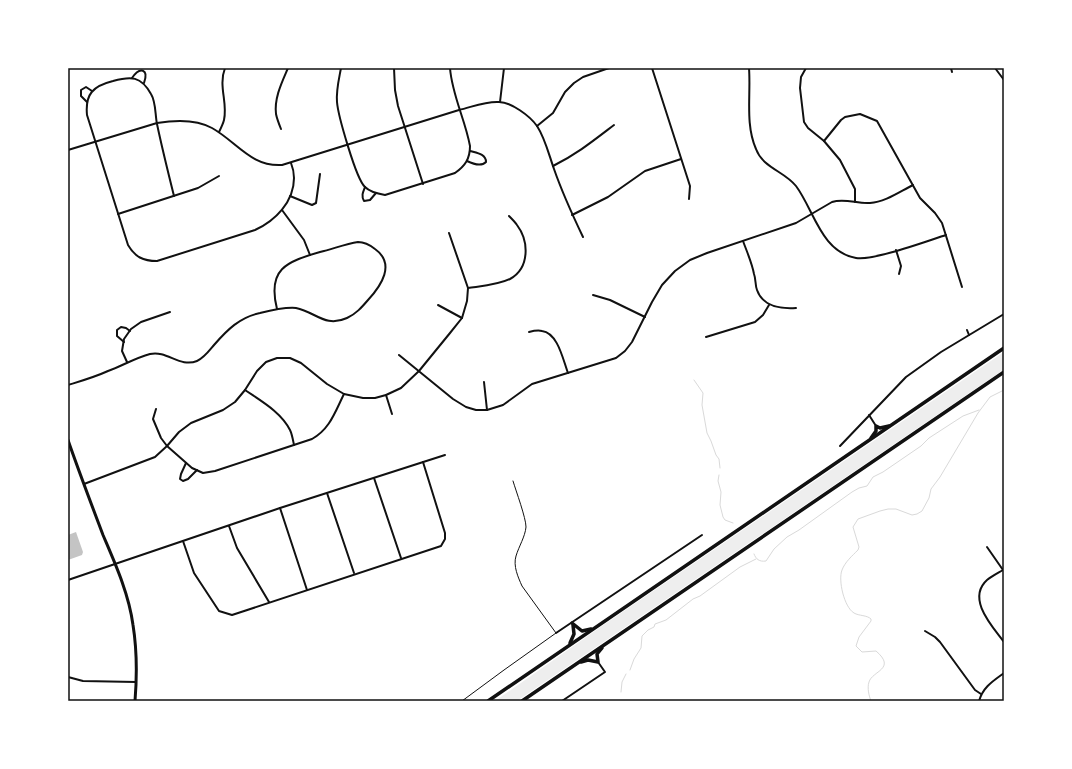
<svg xmlns="http://www.w3.org/2000/svg" width="1072" height="769" viewBox="0 0 1072 769" font-family="'Nunito Sans',sans-serif">
<style>
.green{fill:#eee}
.lines{fill:none;stroke-linecap:round;stroke-linejoin:round}
.stream{stroke:#d9d9d9;stroke-width:1}
.building{fill:#c4c4c4}
.service{stroke:#111;stroke-width:1}
.minor{stroke:#111;stroke-width:2}
.tertiary{stroke:#111;stroke-width:2}
.primary{stroke:#111;stroke-width:3}
.motorway{stroke:#111;stroke-width:3.5}
.neatline{fill:none;stroke:#111;stroke-width:1.5}
</style>
<rect width="100%" height="100%" fill="#fff"/>
<!-- green -->
<path class="green" d="M1004,352V369L1003,370L517,701H495L602,626Z"/>
<g class="lines">
<!-- stream -->
<g class="stream">
<path d="M694,380L703,393L702,405L707,433L711,441L716,455L719,459L720,468"/>
<path d="M719,475L718,481L721,492L720,505L723,517L725,520L733,523"/>
<path d="M754,554C756,559 759,562 766,561L774,549L787,537L799,530L852,492L859,488L867,486L873,477L883,472L921,446L929,438L963,416L979,410"/>
<path d="M630,670L634,659L641,648L642,636L648,630L654,627L655,624L666,620L693,599L700,596L740,567L756,559"/>
<path d="M621,692L622,682L626,674"/>
<path d="M871,701C869,696 867,688 869,682C872,671 897,669 876,651L862,652L856,646L859,637L871,621V619C867,615 859,616 854,613C844,607 838,580 842,570C845,562 852,556 858,550L859,547L853,527L858,519L880,511L888,509H896L912,515L917,514L922,511L929,498L931,489L940,477L978,413L990,397L1004,390"/>
</g>
</g>
<!-- building -->
<path class="building" d="M76,532L83,552L82,555L68,560V535Z"/>
<g class="lines">
<!-- service -->
<path class="service" d="M462,701L504,670L556,633L522,586C518,577 513,566 516,556C519,546 525,537 526,527C526,518 516,491 513,481"/>
<!-- minor -->
<g class="minor">
<path d="M341,68C339,79 336,90 337,102C338,115 356,179 365,187C370,192 379,194 385,195L455,173C465,166 470,159 470,146C465,119 452,95 450,68"/>
<path d="M394,68L395,90L398,106L423,184"/>
<path d="M652,68L690,186L689,199"/>
<path d="M749,68C751,95 745,124 756,149C763,168 784,171 796,186C814,210 821,252 856,258C873,261 927,241 946,235"/>
<path d="M806,68L801,77L800,88L804,122L808,128L824,141L840,160L855,189V202"/>
<path d="M951,68L952,72"/>
<path d="M995,68L1004,80"/>
<path d="M132,78C140,66 149,69 144,83"/>
<path d="M87,102L81,96V90L86,87L92,91"/>
<path d="M500,102L504,68"/>
<path d="M537,126L553,113L565,92L574,83L583,77L609,68"/>
<path d="M281,129C279,124 277,119 276,114C274,98 282,82 288,68"/>
<path d="M219,132C221,128 223,124 224,120C228,103 218,86 225,68"/>
<path d="M824,141L841,120L845,117L860,114L877,121L920,198L935,213L942,223L962,287"/>
<path d="M68,150L157,123C175,120 196,119 212,128C237,142 251,167 282,165L459,110C472,107 486,101 499,102C511,102 530,116 537,126C545,138 549,155 554,169C562,192 572,214 583,237"/>
<path d="M467,161C473,164 481,167 486,162C486,154 477,153 470,151"/>
<path d="M553,166C577,154 593,141 614,125"/>
<path d="M365,187C363,192 361,196 364,201L370,200L376,193"/>
<path d="M174,196C168,172 162,148 157,124C155,114 156,102 151,94C141,76 131,76 113,81C93,86 85,94 87,115L128,245C135,257 143,261 157,261L255,230C275,221 294,202 294,178C294,173 293,168 291,163"/>
<path d="M290,196L312,205L316,203L320,174"/>
<path d="M282,210L304,240L310,255"/>
<path d="M118,214L198,188L219,176"/>
<path d="M572,215L608,197L645,171L681,159"/>
<path d="M743,241C747,252 752,263 754,274C756,279 755,285 757,290C763,307 780,309 796,308"/>
<path d="M896,250L901,266L899,274"/>
<path d="M468,288C482,286 498,285 510,279C530,268 529,241 517,225C515,222 512,219 509,216"/>
<path d="M593,295L610,300L645,317"/>
<path d="M438,305L462,318"/>
<path d="M967,330L969,335"/>
<path d="M529,332C533,331 538,330 542,331C558,333 563,360 568,373"/>
<path d="M706,337L755,322L763,315L769,305"/>
<path d="M124,342L117,336V330L121,327L126,328L130,331"/>
<path d="M399,355L453,399L466,407L476,410H487L503,405L532,384L616,358L625,351L632,342L652,302L662,285L675,271L690,260L707,253L796,223L832,202C845,198 857,204 870,203C885,202 899,192 913,185"/>
<path d="M127,362L122,351L124,339L131,329L141,322L170,312"/>
<path d="M484,382L487,410"/>
<path d="M68,385C81,381 95,377 108,371C122,366 135,358 150,354C167,350 180,368 197,361C204,358 209,351 214,345C227,330 240,317 260,313C272,310 284,307 296,308C316,312 325,328 347,318C356,314 362,307 368,300C381,286 396,264 375,249C370,245 365,242 358,242C345,244 333,249 320,252C286,262 267,269 277,309"/>
<path d="M245,390C261,401 281,412 290,430C292,434 293,440 294,445"/>
<path d="M386,395L392,414"/>
<path d="M156,409L153,419L161,438L167,446L192,468L203,473L215,471L312,439C330,429 335,412 344,394"/>
<path d="M869,415L876,426"/>
<path d="M840,446L906,377L941,352L1004,314"/>
<path d="M186,463L181,474L180,479L183,481L188,479L197,470"/>
<path d="M374,478L401,558"/>
<path d="M84,484L155,457L167,446L179,432L191,423L223,410L235,402L245,390L257,371L266,362L277,358H290L301,363L327,384L344,394L363,398H375L386,395L401,388L419,371L450,333L462,318L467,301L468,288L449,233"/>
<path d="M327,493L354,573"/>
<path d="M280,508L307,590"/>
<path d="M229,526L237,548L269,602"/>
<path d="M183,541L194,573L219,611L232,615L441,546L445,539V533L423,462"/>
<path d="M987,547L1003,570C998,573 992,576 987,580C966,599 993,627 1004,642"/>
<path d="M115,564L280,508L445,455"/>
<path d="M925,631L935,637L940,642L975,690L981,694"/>
<path d="M556,633L702,535"/>
<path d="M68,677L83,681L136,682"/>
<path d="M562,701L605,672L598,662"/>
<path d="M979,701C983,687 993,681 1004,673"/>
</g>
<!-- tertiary -->
<path class="tertiary" d="M68,580L115,564"/>
<!-- primary -->
<path class="primary" d="M68,440C79,472 91,503 103,535C115,563 129,594 133,625C137,650 137,676 135,701"/>
<!-- motorway -->
<g class="motorway">
<path d="M871,438L876,431V426L880,428L889,426"/>
<path d="M572,623L582,631L591,629"/>
<path d="M570,643L574,634L573,625"/>
<path d="M581,662L588,660L598,662L597,654L602,648"/>
<path d="M488,701L1004,348"/>
<path d="M522,701L1004,372"/>
</g>
</g>
<!-- border -->
<rect width="1072" height="769" fill="none" stroke="#ffffff" stroke-width="138"/>
<rect x="69" y="69" width="934" height="631" class="neatline"/>
</svg>
